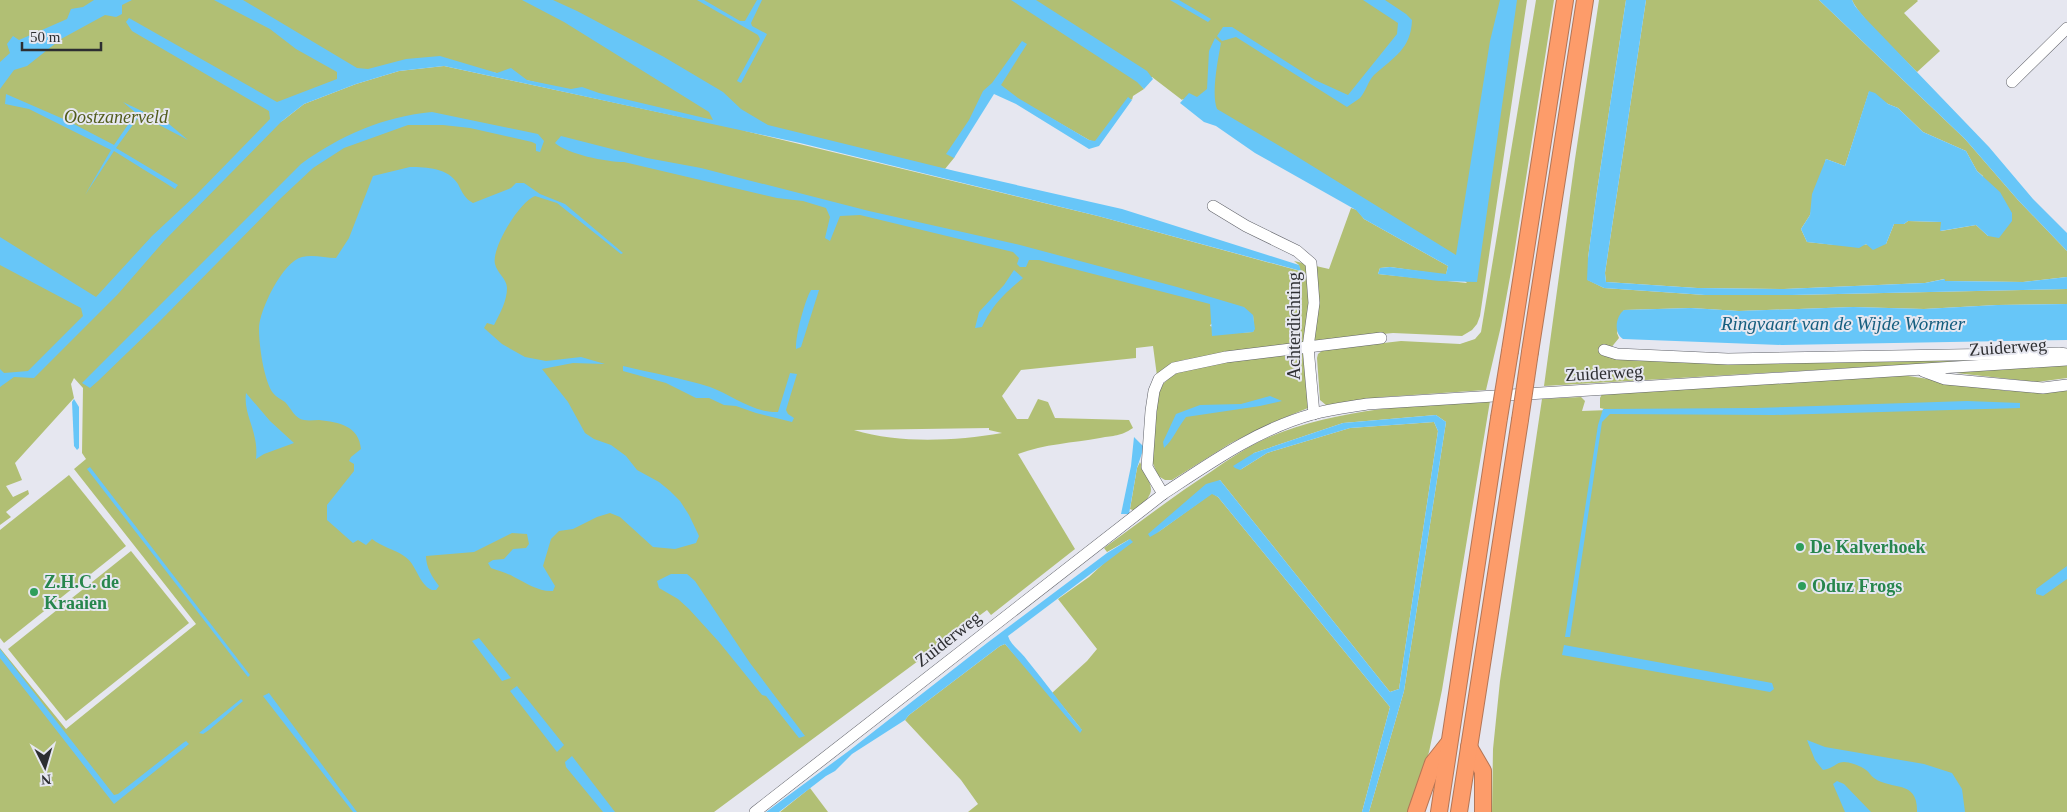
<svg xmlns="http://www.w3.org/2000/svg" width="2067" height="812" viewBox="0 0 2067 812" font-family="Georgia,serif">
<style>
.green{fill:#b1bf74;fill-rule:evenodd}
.water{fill:#67c6f8}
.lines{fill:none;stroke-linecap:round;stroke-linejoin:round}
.minor-casing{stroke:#606269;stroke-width:12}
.highway-casing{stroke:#b47656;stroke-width:18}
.minor{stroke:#fff;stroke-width:11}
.highway{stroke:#fd9c6a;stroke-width:16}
.highway-bridge-casing{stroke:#b47656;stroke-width:18;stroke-linecap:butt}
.highway-bridge{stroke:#fd9c6a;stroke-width:16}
.leisure-dot{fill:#2e9e5b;stroke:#e6e7f0;stroke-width:2}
.labels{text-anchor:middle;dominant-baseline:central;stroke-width:4;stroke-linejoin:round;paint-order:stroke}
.park-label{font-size:18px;font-style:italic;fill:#525c1c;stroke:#e6e7f0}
.street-label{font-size:18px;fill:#2d2e31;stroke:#e6e7f0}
.leisure-label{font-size:18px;font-weight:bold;fill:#27864d;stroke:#e6e7f0;text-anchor:start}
.water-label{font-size:19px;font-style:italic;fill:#155e7f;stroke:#e6e7f0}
</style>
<rect width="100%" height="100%" fill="#e6e7f0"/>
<!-- green -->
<g class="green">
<path d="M0,0H1527L1480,316L1477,324L1472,330L1462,336L1393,333L1319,340L1183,360L1157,376L1153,346L1136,348V358L1021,370L1002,396L1017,419H1028L1038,399L1048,402L1055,418L1129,420L1133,428C1119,437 1115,435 1100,438C1073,443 1044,444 1018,454L1075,549L991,615L987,610L714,812H0V648L66,729L196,624L74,469L86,459L82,453L83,388L74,378L71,384L74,398L15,463L22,480L6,486L13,497L28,490L29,494L6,512L11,517L0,525ZM414,60L492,72L686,118L444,66L399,71L356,84L304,104L281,122L296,103ZM1152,77L1182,100L1183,99L1448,264L1467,283L1378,274L1380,268L1390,267L1446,275L1448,266L1364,219L1357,210L1351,208L1329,269L1294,261L1299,265L1300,271L1098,216L741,130L945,169L954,158L958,146L997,87L1089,140L1097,143L1131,99L1132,100L1133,96L1144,89L1140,84ZM1253,315L1254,329L1253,332L1236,333L1210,326L1211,324ZM989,428V430L1002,433C954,441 901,444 854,430Z"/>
<path d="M1536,0H1554L1513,261L1501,326L1486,390L1383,397L1326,405L1320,400L1317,358L1318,354L1323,350L1401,341L1460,344L1475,339L1481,332Z"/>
<path d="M1599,0H1626L1597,191L1588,258V280L1604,288L1705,295H1792L2067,289V304L1997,305L1924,309L1853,307L1739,311L1691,308L1624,310L1617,333L1619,338L1605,355L2037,357L1544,386L1575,159Z"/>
<path d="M1646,0H1819L1965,139L2018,200L2067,251V277L2023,282L1945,281L1944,279L1925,283L1784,289L1697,288L1606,282L1605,273ZM1869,92L1888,104L1898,108L1923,132L1966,151L1977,171L1983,176L1988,236L1976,225L1941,231L1942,222L1908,221L1904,224H1894L1886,244L1836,245L1807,242L1801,229L1810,215L1826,159L1845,166Z"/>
<path d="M1852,0H1917L1918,1L1904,13L1940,51L1917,72C1902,57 1859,17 1852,0Z"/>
<path d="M1301,353L1306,355L1311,404L1308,408L1269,424L1231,443L1172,480H1165L1158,476L1152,461L1157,395L1163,384L1170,377L1189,367Z"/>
<path d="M2067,364V378L2037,382L1947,372Z"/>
<path d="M1895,374L2008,391H2067V812H1492L1493,749L1500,681L1542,399L1581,397L1585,401L1582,411L1609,410L1600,408V398L1602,394Z"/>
<path d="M1490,401L1442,690L1429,752L1410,812H1369L1404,691L1446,422L1436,415L1343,423L1254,453L1240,470L1267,453L1350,428L1434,422L1438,431L1399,689L1390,692L1220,480L1157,533L1212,493L1218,497L1390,707L1362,812H968L978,804L961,780L905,720L909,715L1000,646L1005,644L1082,730L1052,693L1087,661L1097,649L1058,599L1089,577L1130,539L1107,552L1104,548C1140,522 1175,495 1212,471C1229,459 1247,447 1267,438C1335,409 1416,404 1490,401Z"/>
<path d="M1140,462C1152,489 1159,490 1135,511L1130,509L1137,468Z"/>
<path d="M69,475L126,546L4,643L0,638V530Z"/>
<path d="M131,551L189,623L66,721L8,649Z"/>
<path d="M810,788L828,812H780Z"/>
</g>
<!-- water -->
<g class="water">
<path d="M94,0H132L122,5V14L116,17L105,15L61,39L27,66L14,70L0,89V62L10,53L7,44L13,36L19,40L67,19L71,9L83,7Z"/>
<path d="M214,0H243L357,68L368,69L406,59L440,56L497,73L511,68L527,80L571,89L582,87L599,93L713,120L709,112L564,22L522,0H553L577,11L664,57L723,92L741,109L768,125L955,171L1122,209L1299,265L1301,271L1098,216L800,143L444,66L399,71L356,84L304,104L281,122L164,241L118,294L34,378L14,377L0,387V369L4,373L28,371L83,316L81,308L0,265V237L96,297L152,236L196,195L270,119L269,111L132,31L126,22L129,18L277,102L337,79V72L296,49L270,29Z"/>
<path d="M697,0H704L740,21H745L757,0H762L751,23L752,26L767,34L741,83L737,81L760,39L758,35Z"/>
<path d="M1011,0H1036L1147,71L1153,79L1144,89L1137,82Z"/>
<path d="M1170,0H1179L1211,19L1208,22Z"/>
<path d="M1363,0H1385L1406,14L1412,20C1411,49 1394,57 1374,75C1368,81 1366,91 1360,98C1356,101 1351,104 1347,107L1236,37L1222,41L1217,36L1223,27H1232L1315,80L1348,95L1397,34L1398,23Z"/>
<path d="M1500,0H1517L1477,282L1439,281L1378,274L1380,268L1390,267L1446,274L1448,266L1364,219L1356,210L1255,153L1216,126L1204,122L1180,103L1189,93L1197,97L1207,89L1209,51L1215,38L1221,43C1218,59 1211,94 1217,109L1288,151L1456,255L1490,41Z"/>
<path d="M1626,0H1646L1605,273L1606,282L1697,288L1784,289L1925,283L1945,279V281L2023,282L2067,277V289L1792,295H1705L1604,288L1587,280L1588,258L1597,191Z"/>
<path d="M1819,0H1852L1855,6L1865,18L1989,147L2033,199L2067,233V251L2018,200L1965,139Z"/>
<path d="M1022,41L1027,44L1001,85L1018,98L1089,140L1095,141L1128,97L1132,100L1099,146L1089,149L1016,104L994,94L954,158L946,154L969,120L983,91L992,83Z"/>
<path d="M1869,91L1875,93L1888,104L1898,108L1923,132L1966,151L1977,171L2000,192L2012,213V221L1999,238L1988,236L1976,225L1940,231L1941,222L1908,221L1904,224H1894L1886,244L1873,250L1866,244L1859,248L1807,242L1801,229L1810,215L1812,194L1826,159L1845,166Z"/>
<path d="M6,94L68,121L114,145L136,113L123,102L169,124L188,140L140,115L116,148L178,185L175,189L114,151L85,195L111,150L29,109L5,104Z"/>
<path d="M432,112L538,134L544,141L540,152L536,151V144L532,142L470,128L443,125H408L344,148L313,168L281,198L158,323L98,381L90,388L82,383L301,164C339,136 385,116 432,112Z"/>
<path d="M561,136L647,158L701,168L869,211L1020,245L1177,287L1244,307L1253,315L1255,329L1253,332L1212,336L1210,304L1039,260H1029L1026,267H1020L1017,264L1019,258L1013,252L860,215L840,216L830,241L825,238L830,217L826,208L803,201L777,198L624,162C606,162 567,154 555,143Z"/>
<path d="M410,167C427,167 448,168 458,184C462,192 465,199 473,203L511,188L516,183H524L540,194L565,204L623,253L621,254L557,203L535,196C520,201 491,248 495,264C497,273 507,279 507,288C507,301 500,313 494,325L487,323L484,328L502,344L525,357L546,361L581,357L605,364L573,363L542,369L568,402L585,433L594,439L611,445L626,456L637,470L659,482L670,491L680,501L689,515L699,536L696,543L675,549L653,547L620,517L610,513L597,517L573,529L559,531L551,539L543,566L555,586L553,591C539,592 526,583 514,577C507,573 499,571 491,568L488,563L493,560L504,559L513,549L526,548L529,544L527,534L512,533L474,552L426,556C426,567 432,577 439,586L436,590H432C418,584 417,564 404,556C394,549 382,547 372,539L366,545L358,540L353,543L327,520V505L354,471V464L349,461L351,457L361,449C359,426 339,422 319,420C314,420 309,421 304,420C295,419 291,408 285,402C281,399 276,397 273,393C264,381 259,345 259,330C258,312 283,261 302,257C313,254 325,258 336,258L349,238L373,176Z"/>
<path d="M1014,270L1023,278C1004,294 993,304 982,327L975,328L979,312L1004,285Z"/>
<path d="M811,290H819L801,347L796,349C795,336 805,300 811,290Z"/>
<path d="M2067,304V340L1782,345L1623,339C1613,333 1616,316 1624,310L1691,308L1739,311L1853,307L1924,309L1997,305Z"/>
<path d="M623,366C651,373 682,378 710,387C732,395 753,413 778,412L790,373L797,374L786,410L788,414L794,418L792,422L756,413L736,406L724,405L709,398H696L666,383L623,371Z"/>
<path d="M246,393L270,421L294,443L264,454L256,459C259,431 243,416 246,393Z"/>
<path d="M1270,396L1282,401L1260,406L1186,417C1178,427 1173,440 1164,448L1163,442L1176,414L1200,405L1241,404Z"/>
<path d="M74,399L79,407V448L77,450L74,446L72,402Z"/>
<path d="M1967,401L2020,403V408L1774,415L1610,414L1602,422L1570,637H1565L1598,425L1603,409L1755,408Z"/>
<path d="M1436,415L1446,422L1404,691L1369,812H1362L1390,707L1218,497L1212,494L1157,533L1150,537L1148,534L1206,484L1220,480L1390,692L1399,689L1438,431L1434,422L1350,428L1267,453L1240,470L1235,468L1233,466L1254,453L1343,423Z"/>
<path d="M1134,437L1144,447L1137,468L1129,514H1121L1131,466Z"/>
<path d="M90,467L250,675L248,677L87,469Z"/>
<path d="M1130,539L1133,542L1008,636C1011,646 1021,651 1027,660C1046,683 1063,707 1082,730L1080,733L1005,644L1000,646L909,715L905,720L852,754L835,771L826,776L779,812H766L850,750L987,643L1107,553Z"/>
<path d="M2067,566V579L2043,596L2036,594V589Z"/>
<path d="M671,574H687L695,581L750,663L805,736L799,738L766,696L762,695L719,642L689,609L678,599L659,588L657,581Z"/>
<path d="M479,638L511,678L502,681L472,641Z"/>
<path d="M1564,645L1772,683L1774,689L1770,692L1562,655Z"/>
<path d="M0,649L114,795L118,794L183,743L186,741L189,744L114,804L0,658Z"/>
<path d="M517,686L564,745L557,752L510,691Z"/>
<path d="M269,693L357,812H353L263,696Z"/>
<path d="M241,699L243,701L209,730L203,734L199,733Z"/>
<path d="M1807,740L1825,747L1924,764L1952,773L1962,789L1965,812H1917C1918,779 1892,791 1874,778C1871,776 1869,772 1866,770C1861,766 1850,762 1844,762C1836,762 1833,769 1823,770L1815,760Z"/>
<path d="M572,756L615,812H603L566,767L565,762Z"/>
<path d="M1837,781L1844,784L1871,812H1845L1833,784Z"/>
</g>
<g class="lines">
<!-- minor casing -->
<g class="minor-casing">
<g id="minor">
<path d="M2012,82L2067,28"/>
<path d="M1213,206L1246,226L1297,251L1311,263L1314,303L1308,347L1314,414"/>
<path d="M1604,350L1617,354L1728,359L2059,353L2067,354"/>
<path d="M1923,371L1945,379L2043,388L2067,385"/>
<path d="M1163,494L1147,467L1151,411L1154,391L1159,379L1174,368L1226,357L1381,338"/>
<path d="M755,812L1163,494C1210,463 1258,429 1313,414C1330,409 1349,407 1367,404L2067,360"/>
</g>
</g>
<!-- highway casing -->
<g class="highway-casing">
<g id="highway">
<path d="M1510,351L1565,0"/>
<path d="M1530,352L1585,0"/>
<path d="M1469,747L1483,771V812"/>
<path d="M1416,812L1433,763L1448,744"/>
<path d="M1439,812L1499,418"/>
<path d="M1459,812L1520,420"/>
</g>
</g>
<!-- minor -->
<use href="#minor" class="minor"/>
<!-- highway -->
<use href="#highway" class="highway"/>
<!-- highway-bridge casing -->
<g class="highway-bridge-casing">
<g id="highway-bridge">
<path d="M1499,418L1510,351"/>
<path d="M1520,420L1530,352"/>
</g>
</g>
<!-- highway-bridge -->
<use href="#highway-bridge" class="highway-bridge"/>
</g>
<!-- markers -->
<g class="leisure-dot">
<circle cx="1800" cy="547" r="5"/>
<circle cx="1802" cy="586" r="5"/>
<circle cx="34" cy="592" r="5"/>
</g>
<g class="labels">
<!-- park labels -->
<g class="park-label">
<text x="116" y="117">Oostzanerveld</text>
</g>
<!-- street labels -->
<g class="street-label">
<text transform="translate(1294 326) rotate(-90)">Achterdichting</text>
<text transform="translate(2008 347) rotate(-4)">Zuiderweg</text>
<text transform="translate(1604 373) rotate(-3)">Zuiderweg</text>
<text transform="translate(948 639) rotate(-38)">Zuiderweg</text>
</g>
<!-- leisure labels -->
<g class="leisure-label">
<text x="1810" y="547">De Kalverhoek</text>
<text x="44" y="582">Z.H.C. de<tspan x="44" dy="21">Kraaien</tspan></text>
<text x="1812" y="586">Oduz Frogs</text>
</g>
<!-- water labels -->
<g class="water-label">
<text x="1843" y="323">Ringvaart van de Wijde Wormer</text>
</g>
</g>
<!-- north arrow -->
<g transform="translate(45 767) rotate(175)" stroke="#e6e7f0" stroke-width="4" paint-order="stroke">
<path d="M0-4L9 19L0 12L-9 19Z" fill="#2d2e31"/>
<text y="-8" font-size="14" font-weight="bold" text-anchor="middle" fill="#2d2e31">N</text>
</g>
<!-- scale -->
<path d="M22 42v8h79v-8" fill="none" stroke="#2d2e31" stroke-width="2.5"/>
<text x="30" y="42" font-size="15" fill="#2d2e31" stroke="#e6e7f0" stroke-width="4" paint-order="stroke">50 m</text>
</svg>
